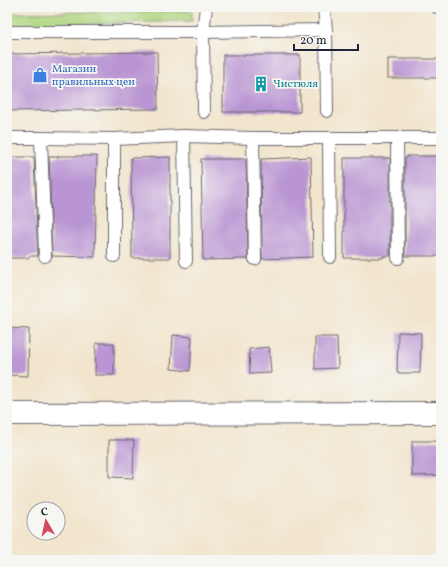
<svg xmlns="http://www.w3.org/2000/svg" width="448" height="567" viewBox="0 0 448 567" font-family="Vollkorn,serif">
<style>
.green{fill:#afd57f;stroke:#687c5d}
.building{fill:#ba95d3}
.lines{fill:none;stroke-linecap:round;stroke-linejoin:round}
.lane-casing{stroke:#6b666e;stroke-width:14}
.street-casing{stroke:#6b666e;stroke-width:24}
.lane{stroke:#fff;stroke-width:12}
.street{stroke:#fff;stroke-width:22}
.labels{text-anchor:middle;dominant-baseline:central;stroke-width:3.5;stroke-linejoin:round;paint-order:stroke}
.shop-label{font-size:11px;fill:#366cbe;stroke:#f6f6f2;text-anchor:start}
.culture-label{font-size:11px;fill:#0d838f;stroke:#f6f6f2;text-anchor:start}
</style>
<rect width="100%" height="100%" fill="#f6f6f2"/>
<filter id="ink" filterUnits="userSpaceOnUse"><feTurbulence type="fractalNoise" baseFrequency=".025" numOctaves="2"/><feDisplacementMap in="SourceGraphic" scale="8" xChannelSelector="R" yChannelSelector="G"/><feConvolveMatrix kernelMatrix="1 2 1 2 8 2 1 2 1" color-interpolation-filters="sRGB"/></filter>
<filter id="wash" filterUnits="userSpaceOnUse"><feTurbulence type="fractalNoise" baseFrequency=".012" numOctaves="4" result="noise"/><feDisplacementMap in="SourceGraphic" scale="16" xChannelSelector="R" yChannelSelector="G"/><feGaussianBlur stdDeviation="0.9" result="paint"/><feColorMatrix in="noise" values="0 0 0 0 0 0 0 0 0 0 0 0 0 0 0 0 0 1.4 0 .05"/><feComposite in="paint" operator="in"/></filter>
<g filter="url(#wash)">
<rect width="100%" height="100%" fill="#f2e5cd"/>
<!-- green -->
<path class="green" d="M192,11V21L7,26V13Z"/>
<g id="blocks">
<!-- building -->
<g class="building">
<path d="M157,52L158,109L7,111V54Z"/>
<rect x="223" y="55" width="77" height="57"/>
<rect x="388" y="59" width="53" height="19"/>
<path d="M58,156H97L95,257L52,256L49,157H58Z"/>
<path d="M407,156H441V256H405V158H407Z"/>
<path d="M7,157H34L38,256H29V258H7Z"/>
<path d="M170,157V258H132L131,158Z"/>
<path d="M311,157L313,257L262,259L261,159Z"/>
<path d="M344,158H390V256H383V258H344Z"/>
<path d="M201,159H246L248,259L203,260Z"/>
<path d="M7,328L29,329L28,376L7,375Z"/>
<path d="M398,332L421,333L420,373H397Z"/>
<path d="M173,335L192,337L190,371L171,369Z"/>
<path d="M315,337H337L338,368L315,369Z"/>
<path d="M96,343H114V375H95Z"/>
<path d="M269,347L271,373L250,374L249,349Z"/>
<path d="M109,440H134L133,478L109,477Z"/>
<path d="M412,441H441V475L412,476Z"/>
</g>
</g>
</g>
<g filter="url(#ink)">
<use href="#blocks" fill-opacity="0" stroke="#6b666e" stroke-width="1"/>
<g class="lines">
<!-- lane casing -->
<g class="lane-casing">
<g id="lane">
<path d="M324,7L326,30L327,111"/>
<path d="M437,7L441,8"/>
<path d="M7,32H203L326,30"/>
<path d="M204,112L203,32L206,7"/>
<path d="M184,136L186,261"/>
<path d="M7,138H41L114,139L184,136L253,138H441"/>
<path d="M41,138L45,256"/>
<path d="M253,138L255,259"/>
<path d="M397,138L398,258"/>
<path d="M329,139L330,257"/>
<path d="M114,256V139"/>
</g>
</g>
<!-- street casing -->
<g class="street-casing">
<path id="street" d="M7,414L441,413"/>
</g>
<!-- lane -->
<use href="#lane" class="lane"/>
<!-- street -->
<use href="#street" class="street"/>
</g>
</g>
<!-- icons -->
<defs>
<g id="shop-bare" transform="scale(1.2)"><path d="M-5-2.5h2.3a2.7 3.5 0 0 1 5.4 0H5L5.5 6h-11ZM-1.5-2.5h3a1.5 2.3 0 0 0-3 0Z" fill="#3f7fe0" stroke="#f6f6f2" stroke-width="2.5" paint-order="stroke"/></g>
<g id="building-bare" transform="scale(1.2)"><path d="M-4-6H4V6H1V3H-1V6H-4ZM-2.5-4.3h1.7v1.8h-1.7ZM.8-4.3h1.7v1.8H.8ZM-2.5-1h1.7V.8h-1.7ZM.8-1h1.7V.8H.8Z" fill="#0f9aa8" stroke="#f6f6f2" stroke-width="2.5" paint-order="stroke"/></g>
</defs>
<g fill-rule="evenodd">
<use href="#shop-bare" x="40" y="75"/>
<use href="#building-bare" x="261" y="84"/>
</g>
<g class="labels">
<!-- shop labels -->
<g class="shop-label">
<text x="52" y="69">Магазин<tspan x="52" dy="13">правильных цен</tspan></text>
</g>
<!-- culture labels -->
<g class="culture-label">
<text x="273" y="84">Чистюля</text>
</g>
</g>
<!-- margin -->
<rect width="448" height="567" fill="none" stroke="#f6f6f2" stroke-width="24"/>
<!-- north arrow -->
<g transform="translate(46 521) rotate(351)"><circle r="19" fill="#f6f6f2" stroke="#a1a1a9"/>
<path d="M0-3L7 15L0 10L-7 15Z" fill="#d1495b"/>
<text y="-6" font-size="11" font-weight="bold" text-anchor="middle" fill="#22223b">С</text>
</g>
<!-- scale -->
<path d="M294 44v6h64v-6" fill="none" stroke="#22223b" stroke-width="2"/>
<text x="300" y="44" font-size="12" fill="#22223b" stroke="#f6f6f2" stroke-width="3" paint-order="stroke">20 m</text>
</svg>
